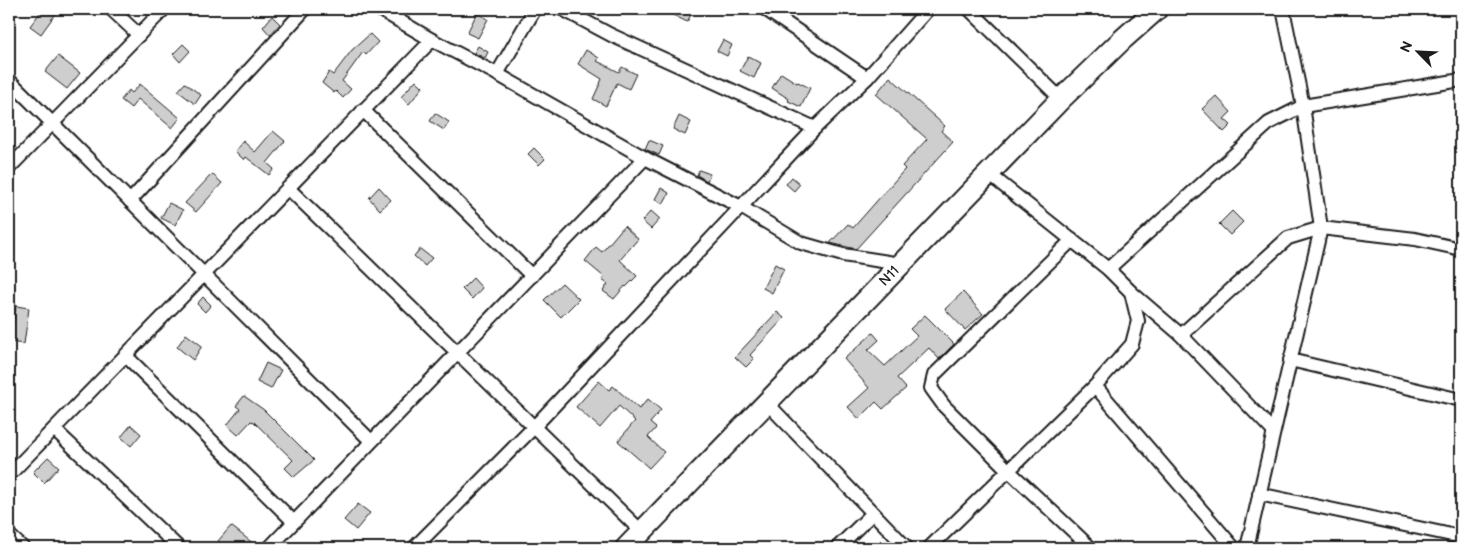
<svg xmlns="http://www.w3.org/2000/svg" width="1470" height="557" viewBox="0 0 1470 557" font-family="'Balsamiq Sans',sans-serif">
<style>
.building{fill:#cecece;stroke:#1c1c1c}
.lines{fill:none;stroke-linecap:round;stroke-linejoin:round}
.minor-casing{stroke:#1c1c1c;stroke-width:16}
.primary-casing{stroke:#1c1c1c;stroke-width:24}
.minor{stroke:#fff;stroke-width:12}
.primary{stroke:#fff;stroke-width:20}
.labels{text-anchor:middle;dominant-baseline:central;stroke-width:4;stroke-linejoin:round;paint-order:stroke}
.street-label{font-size:14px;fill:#1c1c1c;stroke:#fff}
</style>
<rect width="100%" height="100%" fill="#fff"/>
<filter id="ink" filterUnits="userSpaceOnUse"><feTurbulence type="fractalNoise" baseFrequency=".02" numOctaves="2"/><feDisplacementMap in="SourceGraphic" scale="10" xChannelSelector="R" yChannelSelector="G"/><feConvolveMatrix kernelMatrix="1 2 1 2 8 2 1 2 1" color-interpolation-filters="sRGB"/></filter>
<g filter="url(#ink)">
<!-- building -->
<g class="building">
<path d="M43,9H59L41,34L30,26Z"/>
<path d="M661,9H694L687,22Z"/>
<path d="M477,13L488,19L478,38L467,33Z"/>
<path d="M272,16L280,24L270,35L263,27Z"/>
<path d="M370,34L378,42L366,55L363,52L342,81L351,89L343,98L336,91L334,93L322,83L329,72L333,75L352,50Z"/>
<path d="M723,40L732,45L727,56L717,51Z"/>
<path d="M183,44L190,51L180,62L173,54Z"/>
<path d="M478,46L488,52L485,58L474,53Z"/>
<path d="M586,50L599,58L597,61L619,72L622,67L636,74L629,89L617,83L606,106L593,99L602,79L578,64Z"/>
<path d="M58,56L80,73L67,89L45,72Z"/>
<path d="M748,56L761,63L754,78L740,71Z"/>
<path d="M781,73L797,83L798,82L810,88L801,107L788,101L789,99L772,88Z"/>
<path d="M890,77L945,126L941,131L953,142L856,249L830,243L848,224L853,228L905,169L902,166L927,139L876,94Z"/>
<path d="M416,80L423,87L409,104L401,97Z"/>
<path d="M185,83L201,95L195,104L178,91Z"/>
<path d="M140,84L180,118L172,128L138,99L131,108L121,100L129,90L132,93Z"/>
<path d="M1216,96L1231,112L1224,119L1231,125L1224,132L1202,109Z"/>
<path d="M435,113L449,122L444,130L430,121Z"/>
<path d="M679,116L691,122L685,135L673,129Z"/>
<path d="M273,131L285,141L267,163L274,169L269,175L246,157L244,160L235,151L243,141L255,152Z"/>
<path d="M649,140L663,146L659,155L645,149Z"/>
<path d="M534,148L545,159L539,165L528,154Z"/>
<path d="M699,170L710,174L707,181L697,175Z"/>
<path d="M212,174L222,183L196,212L185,203Z"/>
<path d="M792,177L800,184L794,191L786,184Z"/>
<path d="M379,187L391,200L380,210L369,198Z"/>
<path d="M661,188L669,193L663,204L655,199Z"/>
<path d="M169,203L183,210L175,225L161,218Z"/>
<path d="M651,211L660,219L651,229L642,221Z"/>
<path d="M1232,211L1243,222L1230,235L1219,224Z"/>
<path d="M624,226L638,239L620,260L637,276L626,287L625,286L614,299L603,291L608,284L602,280L604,277L585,261L596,247L602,252Z"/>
<path d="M420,249L432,258L425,266L414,256Z"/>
<path d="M775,264L784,269L772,293L763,288Z"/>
<path d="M473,278L482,288L472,299L462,289Z"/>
<path d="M562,283L579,299L561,317L544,300Z"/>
<path d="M963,292L983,314L965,330L945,309Z"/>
<path d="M203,297L211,305L205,312L197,304Z"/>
<path d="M16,306L29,308L24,344L10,342Z"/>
<path d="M777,312L784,318L750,355L754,359L746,367L735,357Z"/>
<path d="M925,315L954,344L939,359L929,348L897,378L906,388L883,409L876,402L859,419L848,407L869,388L844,359L873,333L879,340L868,350L885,366L917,336L910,329Z"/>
<path d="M186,334L202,346L193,360L177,347Z"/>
<path d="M266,363L281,370L271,389L257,382Z"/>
<path d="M599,381L609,390L613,386L639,409L648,399L661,410L650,423L656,428L648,437L664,452L649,468L618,441L635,421L619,406L600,428L576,407Z"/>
<path d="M244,396L264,410L314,460L294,477L285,468L293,460L253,421V422L251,421L238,435L227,425L240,409L236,406Z"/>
<path d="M131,425L141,434L131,446L121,437Z"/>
<path d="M48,457L59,467L44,483L33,472Z"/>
<path d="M358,504L370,513L356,530L344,520Z"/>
<path d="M231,526L259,548H227L218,541Z"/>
</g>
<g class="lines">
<!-- minor casing -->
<g class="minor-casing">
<g id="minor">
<path d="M111,9L139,35"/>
<path d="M379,9L432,40L497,74L645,158L741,207L801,243L843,255L901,264"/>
<path d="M562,9L611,35L815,128"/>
<path d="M765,9L867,78"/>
<path d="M969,9L1061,99"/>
<path d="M497,74L535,9"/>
<path d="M9,80L371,441"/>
<path d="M363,110L532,276"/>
<path d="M9,168L164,9"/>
<path d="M288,188L642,532"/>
<path d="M130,201L305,9"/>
<path d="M1072,240L934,375L931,388L944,406L1008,470L1091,548"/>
<path d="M1108,269L1269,123L1303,106L1461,80"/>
<path d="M1131,292L1181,335L1273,431"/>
<path d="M1181,335L1288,238L1321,228L1415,239L1461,249"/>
<path d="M126,356L294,522"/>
<path d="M1290,360L1461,400"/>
<path d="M1095,386L1234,548"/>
<path d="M766,402L907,548"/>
<path d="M54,429L179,548"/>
<path d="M9,475L432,40"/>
<path d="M1259,494L1461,537"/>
<path d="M9,535L23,548"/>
<path d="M269,548L645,158"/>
<path d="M414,548L534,427L815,128L867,78L928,9"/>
<path d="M837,548L873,513"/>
<path d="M929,548L1095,386L1132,344L1138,321L1131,292L1108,269L989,174"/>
<path d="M1247,548L1321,228L1303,106L1283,9"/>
</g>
</g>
<!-- primary casing -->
<g class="primary-casing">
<path id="primary" d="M626,548L1061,99L1123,39L1157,9"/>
</g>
<!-- minor -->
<use href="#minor" class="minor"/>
<!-- primary -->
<use href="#primary" class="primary"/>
</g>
</g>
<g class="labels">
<!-- street labels -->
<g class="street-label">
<text transform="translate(889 276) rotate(-46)">N11</text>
</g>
</g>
<!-- margin -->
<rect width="1470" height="557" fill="none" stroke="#fff" stroke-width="30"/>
<rect x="15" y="15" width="1440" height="527" fill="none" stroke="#1c1c1c" stroke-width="2" filter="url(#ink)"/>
<!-- north arrow -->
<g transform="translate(1418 52) rotate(294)" stroke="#ffffff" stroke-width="4" paint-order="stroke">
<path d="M0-4L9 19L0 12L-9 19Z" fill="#1c1c1c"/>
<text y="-8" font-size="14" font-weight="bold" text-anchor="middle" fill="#1c1c1c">N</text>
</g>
</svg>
